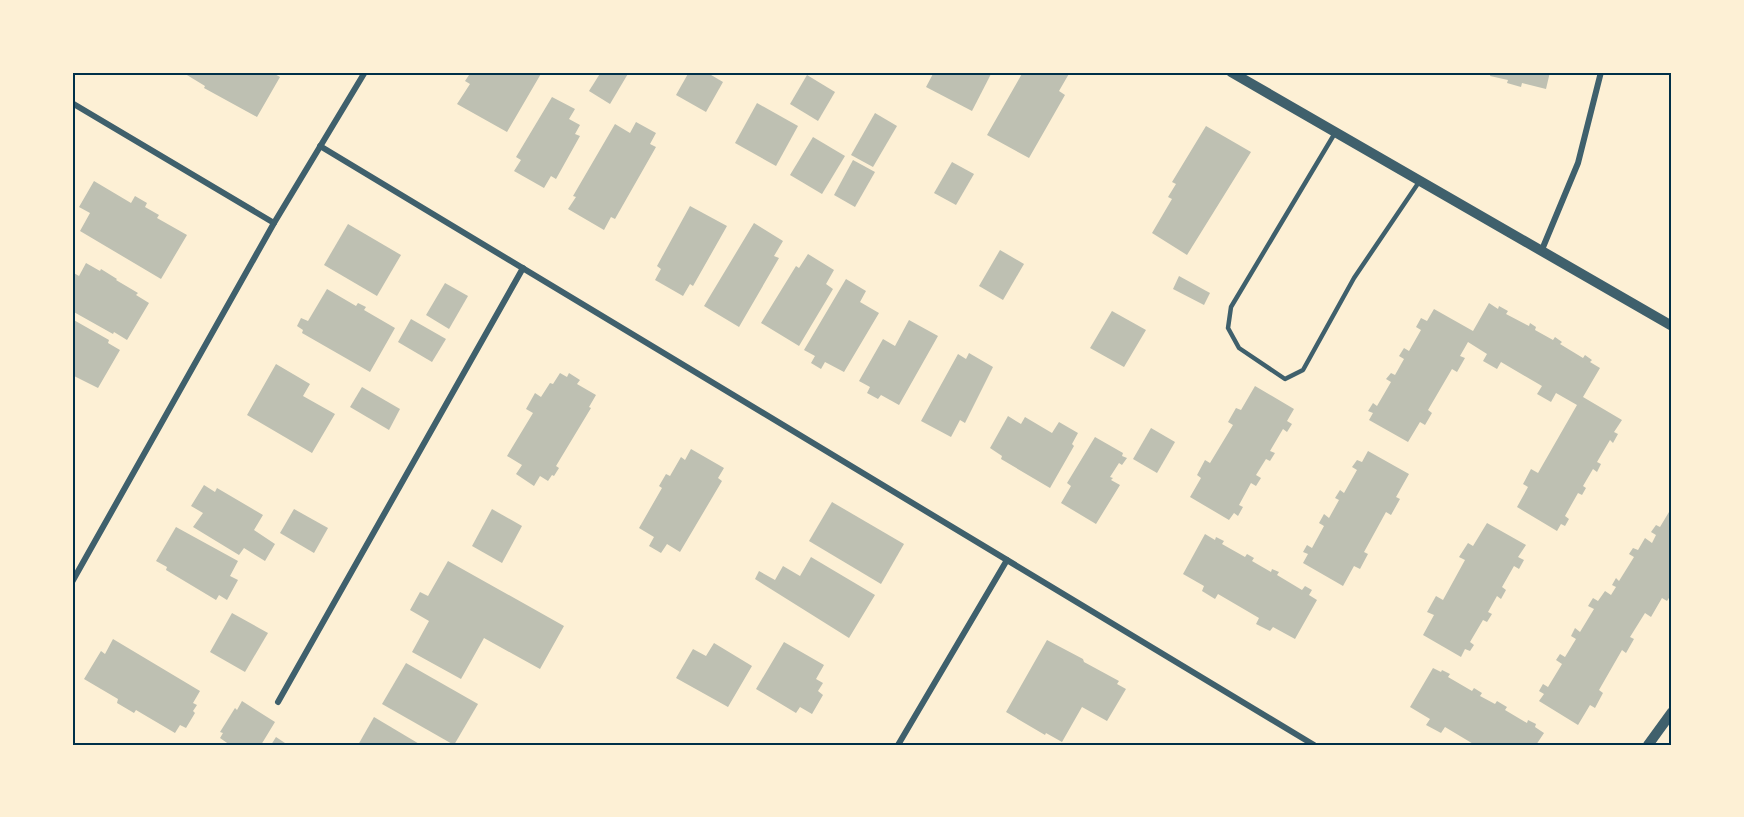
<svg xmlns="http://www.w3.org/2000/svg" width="1744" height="817" viewBox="0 0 1744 817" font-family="'Fira Sans',sans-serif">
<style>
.building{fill:#bec0b2}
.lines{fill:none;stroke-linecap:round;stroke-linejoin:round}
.service{stroke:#3f606c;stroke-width:4.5}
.minor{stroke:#3f606c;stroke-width:6}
.tertiary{stroke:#3f606c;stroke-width:10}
.neatline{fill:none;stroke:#003049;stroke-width:2}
</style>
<rect width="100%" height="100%" fill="#fdf0d5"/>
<!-- building -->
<g class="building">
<path d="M182,72H271L280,77L257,117L204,88L205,86Z"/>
<path d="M471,72H542L507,132L457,104L470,84L465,81Z"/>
<path d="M601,72H629L610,104L589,91Z"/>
<path d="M689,72H706L723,82L706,112L676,95Z"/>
<path d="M934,72H992L972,111L926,87Z"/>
<path d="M1023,72L1029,75L1031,72H1070L1059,91L1065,95L1029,158L987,135Z"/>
<path d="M1491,72H1550L1546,89L1522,83L1521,87L1507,83L1508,80L1490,76Z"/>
<path d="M807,75L835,92L818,121L790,104Z"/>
<path d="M552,97L575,109L569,119L580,125L575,134L580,136L556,179L551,176L544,188L514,171L521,160L516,157Z"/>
<path d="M757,103L798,126L776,166L735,143Z"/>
<path d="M875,113L897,126L873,167L851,155Z"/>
<path d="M636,122L656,133L650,144L656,147L615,219L611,217L604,230L568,209L576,197L573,196L615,124L630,133Z"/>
<path d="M1206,126L1251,152L1187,255L1152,233L1172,199L1168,197L1176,184L1172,182Z"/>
<path d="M813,137L845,156L822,194L790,175Z"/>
<path d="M853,160L875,172L855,207L834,195Z"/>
<path d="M952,162L974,174L956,205L934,193Z"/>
<path d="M94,181L131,203L135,196L147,203L145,207L159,215L157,218L187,235L161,279L80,231L90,213L79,207Z"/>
<path d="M690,206L727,226L693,286L690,284L683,296L655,280L661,269L657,266Z"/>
<path d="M754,223L783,241L774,256L779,258L739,327L704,306Z"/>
<path d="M348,224L401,255L377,296L324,265Z"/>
<path d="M1000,250L1024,264L1003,300L979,286Z"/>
<path d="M808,254L834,270L826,284L833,289L799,346L761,323L796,266L799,268Z"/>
<path d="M86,263L100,271L101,269L117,279L116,280L138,293L136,295L149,303L127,340L114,332L113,334L72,311V272L79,276Z"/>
<path d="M1179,276L1210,293L1204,305L1173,289Z"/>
<path d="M846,279L866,291L860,302L879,313L844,372L825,362L821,369L811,363L815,356L804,350Z"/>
<path d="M445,283L468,296L449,329L426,315Z"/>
<path d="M327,289L356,306L358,303L366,307L364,310L395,328L370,372L302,333L303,330L297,326L301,318L308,321Z"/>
<path d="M1489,303L1498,309L1499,306L1508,311L1506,314L1529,326L1530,323L1536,327L1535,330L1553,340L1555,337L1562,342L1560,344L1583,358L1585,355L1592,360L1590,362L1600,368L1583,397L1622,420L1614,432L1618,434L1613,443L1610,440L1597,462L1601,464L1597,472L1593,469L1583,486L1586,488L1582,495L1578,493L1565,516L1569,519L1565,526L1561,524L1557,531L1517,507L1528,487L1523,484L1531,469L1538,473L1577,405L1556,393L1551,402L1537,394L1542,386L1501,362L1497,369L1483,361L1487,354L1468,342L1460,356L1465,358L1457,372L1452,369L1428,410L1432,413L1425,425L1420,422L1408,442L1369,420L1373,413L1368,411L1373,403L1377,406L1391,382L1386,379L1391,373L1395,375L1404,359L1399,356L1404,348L1409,351L1421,330L1416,327L1421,318L1427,321L1434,309L1473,331Z"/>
<path d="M1112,311L1146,330L1124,367L1090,348Z"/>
<path d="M72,319L109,340L108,343L120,350L98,388L72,375Z"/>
<path d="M411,319L446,339L432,362L398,342Z"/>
<path d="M909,320L938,336L899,405L881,395L878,399L867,393L870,387L859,381L883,339L895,346Z"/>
<path d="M969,353L993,367L965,423L960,420L951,437L921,421L958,354L966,359Z"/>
<path d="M276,364L310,384L303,396L335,414L312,453L247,415Z"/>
<path d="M560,373L567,377L569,373L580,380L577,384L596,395L589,407L591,408L556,466L559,468L554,476L552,475L548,481L540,476L534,486L516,474L522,465L507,456L533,413L526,409L535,393L541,397L550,383L553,384Z"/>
<path d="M1255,386L1294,409L1287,421L1292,424L1287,432L1283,429L1270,451L1275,453L1270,461L1266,459L1256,475L1261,478L1256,486L1251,483L1239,505L1243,507L1238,516L1234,513L1229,520L1190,497L1201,478L1197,475L1205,460L1210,463L1233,425L1228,422L1236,408L1241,410Z"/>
<path d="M362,387L400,409L389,430L350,407Z"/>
<path d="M1008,416L1021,424L1025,417L1052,433L1059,422L1078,433L1072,444L1074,446L1050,488L1001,459L1002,456L990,448Z"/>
<path d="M1151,428L1175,442L1157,473L1133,459Z"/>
<path d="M1095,437L1123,453L1122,456L1127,458L1122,465L1119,463L1110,477L1113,478L1111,480L1120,485L1096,524L1061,503L1071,486L1067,483Z"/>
<path d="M691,449L724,468L718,478L722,481L680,552L667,544L661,553L649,546L654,537L639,528L662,488L659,486L666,474L670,476L681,457L685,460Z"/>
<path d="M1368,451L1409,474L1396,497L1400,499L1391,515L1386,512L1364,552L1368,554L1360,569L1354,566L1343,586L1303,563L1308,554L1303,552L1307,545L1312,548L1324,526L1319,523L1324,514L1329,518L1339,500L1335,498L1340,490L1344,493L1357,470L1352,467L1357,460L1362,462Z"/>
<path d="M204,485L215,492L217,488L263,515L254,530L275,544L265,561L244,548L239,555L193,527L203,513L191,506Z"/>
<path d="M832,502L904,544L881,584L809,541Z"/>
<path d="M1672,507V581L1670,585L1672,586V593L1667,601L1662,598L1651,617L1645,613L1630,637L1634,639L1626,653L1622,650L1599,690L1603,693L1595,708L1590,705L1578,725L1539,701L1544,694L1539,691L1543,684L1548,687L1562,664L1556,660L1560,654L1565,657L1576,639L1571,636L1575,628L1580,632L1594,609L1588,606L1593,598L1598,601L1605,591L1611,595L1616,587L1612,585L1616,578L1619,581L1634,557L1629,554L1633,548L1638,550L1645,538L1652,543L1656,535L1651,532L1656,525L1660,527Z"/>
<path d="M294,509L328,528L314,553L280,533Z"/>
<path d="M492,509L522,526L502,563L472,546Z"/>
<path d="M1487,523L1526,545L1518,557L1524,560L1519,569L1514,566L1502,587L1506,590L1501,599L1497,596L1488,612L1492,614L1487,622L1483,620L1470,642L1474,645L1470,651L1465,649L1461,657L1423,635L1434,615L1427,612L1436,596L1443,600L1465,560L1459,557L1468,543L1473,546Z"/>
<path d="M176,527L238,561L230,576L238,580L227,600L219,595L216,600L166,570L167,567L156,561Z"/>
<path d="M1205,534L1215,540L1216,537L1224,541L1222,544L1245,557L1247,554L1254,558L1252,561L1271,572L1272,569L1279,572L1277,575L1302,590L1305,586L1312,590L1309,595L1317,600L1295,639L1273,627L1270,631L1256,624L1259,618L1218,594L1215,599L1202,591L1204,586L1183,574Z"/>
<path d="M811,557L875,595L849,638L755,579L759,571L775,580L783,566L800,576Z"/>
<path d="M448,561L564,626L540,669L484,638L461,679L412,652L429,621L410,610L420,592L428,596Z"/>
<path d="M232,613L268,633L245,672L210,652Z"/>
<path d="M113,639L200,691L193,703L197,705L193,711L195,713L186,728L180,725L175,733L136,710L134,713L117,703L118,699L84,679L101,651L105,654Z"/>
<path d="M1047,640L1083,659L1084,662L1119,681L1117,684L1126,689L1107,721L1082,707L1062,742L1046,733L1045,735L1006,712Z"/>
<path d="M784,642L824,665L816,679L823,683L818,691L823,695L812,714L800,707L796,713L756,689Z"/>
<path d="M714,643L752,666L728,707L676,678L693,649L706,656Z"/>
<path d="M406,663L478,704L454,745L382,704Z"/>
<path d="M1433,668L1441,672L1442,670L1450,674L1448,677L1472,691L1474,688L1482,693L1480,696L1495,704L1497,701L1507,707L1505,710L1527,723L1528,720L1536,724L1535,727L1544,733L1536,745H1475L1445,727L1441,733L1426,725L1430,719L1410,707Z"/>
<path d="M242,701L275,722L261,745H230L220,738L223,733L220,732L235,708L237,710Z"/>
<path d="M374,717L421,745H358Z"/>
<path d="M276,737L288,745H271Z"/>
</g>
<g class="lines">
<!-- service -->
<path class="service" d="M1335,133L1231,307L1228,328L1239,348L1285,379L1303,370L1354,278L1419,182"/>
<!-- minor -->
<g class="minor">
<path d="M72,103L274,223"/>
<path d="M320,146L1314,745"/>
<path d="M1541,252L1578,163L1601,72"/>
<path d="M72,582L274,223L365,72"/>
<path d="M278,702L523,268"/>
<path d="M898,745L1007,560"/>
</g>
<!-- tertiary -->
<g class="tertiary">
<path d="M1231,72L1672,326"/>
<path d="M1648,745L1672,712"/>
</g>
</g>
<!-- border -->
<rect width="1744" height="817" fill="none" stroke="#fdf0d5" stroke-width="147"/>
<rect x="74" y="74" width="1596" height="670" class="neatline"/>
</svg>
